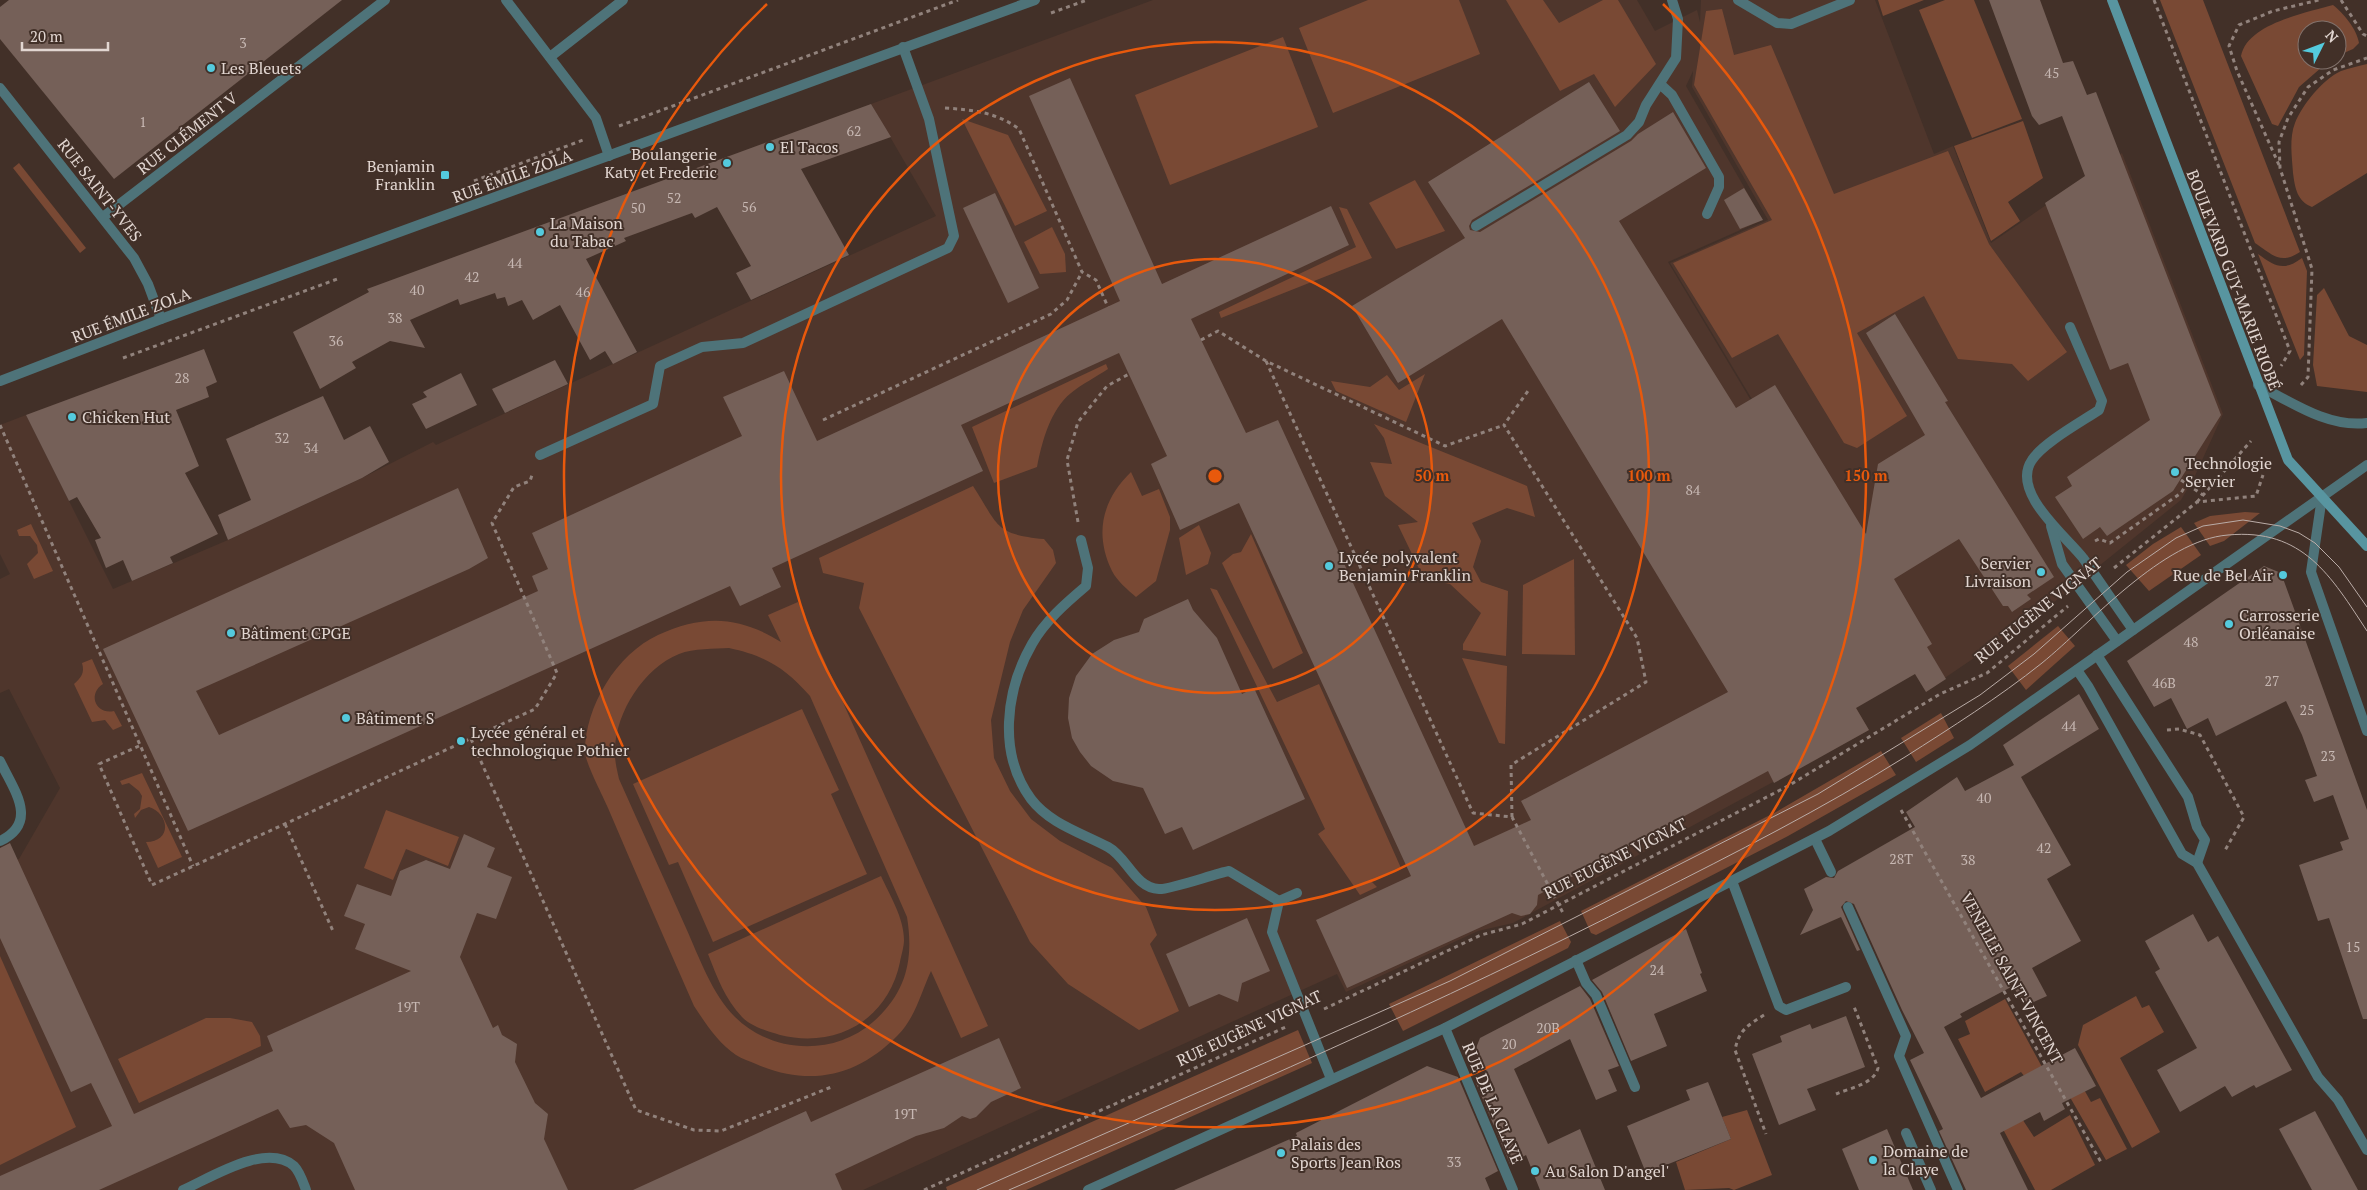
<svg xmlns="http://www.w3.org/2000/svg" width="2367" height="1190" viewBox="0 0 2367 1190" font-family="'PT Serif',serif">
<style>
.built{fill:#4f362c}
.green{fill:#794934;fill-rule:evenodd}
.building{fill:#756058}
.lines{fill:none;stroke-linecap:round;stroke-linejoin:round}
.path{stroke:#91827c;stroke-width:3;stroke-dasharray:4 4;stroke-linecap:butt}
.service{stroke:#4e7379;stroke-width:10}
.minor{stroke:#4e7379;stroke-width:10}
.tertiary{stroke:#4e7379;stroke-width:10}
.secondary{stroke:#5895a0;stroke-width:10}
.tram{stroke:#baaca7;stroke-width:1}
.ring{fill:none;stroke:#e8590c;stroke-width:2.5}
.poi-dot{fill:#54cadd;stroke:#423028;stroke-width:2}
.labels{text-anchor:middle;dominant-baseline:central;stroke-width:4;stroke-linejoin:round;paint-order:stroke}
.number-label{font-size:14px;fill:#c7b8b3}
.poi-label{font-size:16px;fill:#e2d6d1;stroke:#423028;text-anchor:start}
.street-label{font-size:16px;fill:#e2d6d1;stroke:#423028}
.centre{fill:#e8590c;stroke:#423028;stroke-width:2.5}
.ring-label{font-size:15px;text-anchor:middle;font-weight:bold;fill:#e8590c;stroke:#423028;stroke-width:4;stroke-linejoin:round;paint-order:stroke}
</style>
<rect width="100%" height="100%" fill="#423028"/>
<!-- built -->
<path class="built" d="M1153,0H1637L1655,31L1697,10L1700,22L1701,0H1875L1934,154L1953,146L1991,243L2122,153L2223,414L2194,478L2181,500L2043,611L1927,690L1670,263L1768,220L1692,87L1693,71L1686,86L1763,220L1668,262L1895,641L1855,706L1869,730L1513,923L1478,931L1346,992L1337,974L863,1190H0V868L19,859L60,788L9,689L0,693V579L10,574L0,554V425L26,415L113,589L228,540L362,478L433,442L436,445L936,216L871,104Z"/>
<!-- green -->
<g class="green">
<path d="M1368,0H1459L1480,54L1333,113L1299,28Z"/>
<path d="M1506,0H1543L1559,23L1603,0H1618L1656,64L1615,107L1594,74L1560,91Z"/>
<path d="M1878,0H1924L1883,16Z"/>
<path d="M1945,0H1974L2022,119L1972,138L1919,10Z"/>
<path d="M2160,0H2203L2300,252C2280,265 2273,255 2255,243Z"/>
<path d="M2333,5C2343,13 2357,29 2359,43L2353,49L2337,56V30H2307V60H2330L2299,87L2278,126L2272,124L2241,56C2247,24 2305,13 2333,5Z"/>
<path d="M1722,9L1734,55L1771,45L1834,194L1948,151L1989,244L2067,352L2028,381L2012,364L1958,359L1924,296L1857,333L1907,416L1857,448L1844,443L1778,334L1732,358L1673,263L1772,220L1694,85L1706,11Z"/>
<path d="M1283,37L1318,127L1170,185L1135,95Z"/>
<path d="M2367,64V173L2312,207C2297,201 2295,188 2293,173C2292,157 2289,138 2295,123C2302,105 2323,79 2341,71C2349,68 2359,66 2367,64Z"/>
<path d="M962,119L1008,135L1047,211L1015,226Z"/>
<path d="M2023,121L2043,178L2008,202L2020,221L1991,241L1954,146Z"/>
<path d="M19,163L86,248L80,253L13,168Z"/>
<path d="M1415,180L1445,231L1396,249L1369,203Z"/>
<path d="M1339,207L1347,209L1372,258L1221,318L1219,312L1356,247Z"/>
<path d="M1052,227L1065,254L1066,272L1040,274L1024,242Z"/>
<path d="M2258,254C2275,266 2283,272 2302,258L2307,271L2304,355L2300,360Z"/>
<path d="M2324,288L2349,336L2367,345V392L2317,386L2313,365L2317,295Z"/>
<path d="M1106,364L1108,369C1096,377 1082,384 1071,393C1050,410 1042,442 1037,467L994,483L972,427Z"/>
<path d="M1425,374L1406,422L1336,391L1331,381L1370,387L1387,375L1399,390Z"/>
<path d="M1374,424L1527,486L1535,517L1507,508L1472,523L1481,541L1473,567L1481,582L1508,591L1506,656L1463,650V644L1481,613L1450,584L1424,579L1398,525L1418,522L1385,496L1370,462L1392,464L1384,438Z"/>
<path d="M1131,472L1142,496L1159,489L1170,517V530L1156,581L1136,597C1128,590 1117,581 1112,571C1094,534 1102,500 1131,472Z"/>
<path d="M973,486C999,526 994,534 1044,539L1053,550L1056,563L1023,610L1010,642L991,720L994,758L1010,791L1031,819L1060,841L1112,868L1146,907L1157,935L1150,944L1179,1011L1139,1030L1068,984L1030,942L859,608L864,583L823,573L819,558Z"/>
<path d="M2245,512L2260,513L2224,541L2210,546L2194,523L2210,516Z"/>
<path d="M31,524L53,571L34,579L27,564L38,553L37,545L30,536H19L17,530Z"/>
<path d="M1199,525L1211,553L1208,564L1186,575L1179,538Z"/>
<path d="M2181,527L2201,555L2149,591L2126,565L2153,544Z"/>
<path d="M1251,534L1303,653L1273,669L1222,563L1233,554L1241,552Z"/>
<path d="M1574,559L1575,655L1522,654L1523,585Z"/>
<path d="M1210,588L1217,590L1277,702L1319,684L1401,868L1371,881L1377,887L1360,895L1318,834L1325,829Z"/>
<path d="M798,602L988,1026L961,1038L931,971C921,993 915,1018 898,1035C857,1077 810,1087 756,1064C750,1061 742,1059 736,1055C718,1043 706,1024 694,1006C665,940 636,874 608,808C603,796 585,762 585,752C585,706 617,654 658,635C704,614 739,616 781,642L768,615ZM729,648C766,656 785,668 810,696L907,917C914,960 906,993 873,1022C833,1057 771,1053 735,1017C712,994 699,957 686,928C664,878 641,829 619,779C617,770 614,758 615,749C616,712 644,668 679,654C694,648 714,649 729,648Z"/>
<path d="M2058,626L2075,646L2026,690L2008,666Z"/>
<path d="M1462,658L1507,666L1505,744L1499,743Z"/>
<path d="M92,659L103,684C87,694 96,715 114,711L122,726L113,730L105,720L92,722L74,684C81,678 85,673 82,663Z"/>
<path d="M802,709L839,790L831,794L867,874L713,942L678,862L669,865L633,784Z"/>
<path d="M1941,713L1954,738L1916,762L1901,738Z"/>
<path d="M1881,751L1896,775L1788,836L1596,935L1591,933L1581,911L1776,812Z"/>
<path d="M142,773L182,857L158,868L146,842C172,842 170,814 149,807L141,810L135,818L134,814L140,809L142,796L139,791L129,783L122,785L120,781Z"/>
<path d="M386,810L459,837L448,866L406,849L393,880L364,868Z"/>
<path d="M881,876C890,896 904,918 904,940C904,947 901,956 900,962C888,1020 836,1049 780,1035C767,1031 752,1027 742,1017C725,999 717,977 708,954Z"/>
<path d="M1560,921L1571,942L1568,948L1403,1031L1389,1004Z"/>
<path d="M0,956L76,1127L0,1165Z"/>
<path d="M2136,996L2142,1008L2149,1005L2164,1032L2120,1058L2160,1132L2132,1148L2078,1045L2083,1025Z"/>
<path d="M2005,999L2042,1067L2025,1077L2021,1072L1985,1092L1958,1039L1970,1034L1965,1021Z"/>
<path d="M206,1018H230L252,1022L260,1036L261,1046L139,1103L118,1059Z"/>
<path d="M1298,1030L1312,1063L1026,1190H947L946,1187Z"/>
<path d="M2073,1070L2091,1102L2100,1098L2127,1149L2106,1160L2059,1078Z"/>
<path d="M2011,1102L2034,1137L2070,1115L2095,1165L2051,1190H2035L1994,1112Z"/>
<path d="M1747,1110L1772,1175L1734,1190L1729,1188L1685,1190L1676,1162L1731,1139L1722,1117Z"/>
</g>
<!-- building -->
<g class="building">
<path d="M9,0H342L114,179L0,39V7Z"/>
<path d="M1989,0H2040L2063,63L2073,61L2087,95L2096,92L2221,415L2173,491L2107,536L2100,527L2083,539L2055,497L2072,486L2067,477L2150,420L2128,363L2110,370L2045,203L2085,176L2062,116L2039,125L2032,116Z"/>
<path d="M1070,78L1162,284L1331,206L1349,245L1191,319L1246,433L1278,420L1474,846L1531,820L1521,801L1728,692L1502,319L1398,383L1352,306L1465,238L1428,182L1589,82L1620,131L1472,220L1469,226L1470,230L1480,232L1631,141L1638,134L1673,112L1706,168L1619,221L1736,408L1775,385L1866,534L1878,464L1925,435L1866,333L1895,314L1948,401L1945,402L2054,577L2027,595L2031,599L2012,612L2008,606H2003L1959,539L1894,579L1932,644L1927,647L1946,679L1926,692L1915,674L1856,708L1869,730L1774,783L1768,771L1538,895L1537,905L1530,914L1521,916L1512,913L1347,988L1316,920L1411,876L1239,503L1180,530L1151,464L1167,456L1119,353L961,425L983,471L772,568L781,587L740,606L730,586L188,831L103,649L458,488L488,558L469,569L196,691L219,735L538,591L532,576L548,569L532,533L742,436L723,397L784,371L817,441L1120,301L1029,96Z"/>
<path d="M871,104L891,137L801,169L849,255L751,300L736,273L751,266L717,207L695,218L692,213L624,238L626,241L586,259L637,352L613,364L605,351L590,360L560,305L533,320L522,300L508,306L505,297L497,299L495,293L460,305L458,299L410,320L425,348L390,341L352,362L356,368L320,389L293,332L369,292L367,289Z"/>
<path d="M1744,188L1763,220L1740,229L1724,200Z"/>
<path d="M995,193L1039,288L1008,303L963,208Z"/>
<path d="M204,349L217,382L206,387L209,397L176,410L199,466L185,473L218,534L170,557L173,563L132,581L123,560L106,568L95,540L101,538L77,497L69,501L26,415Z"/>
<path d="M555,360L568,384L505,413L492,389Z"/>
<path d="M461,373L477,405L426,429L412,404L427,397L423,392Z"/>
<path d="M323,396L344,440L370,426L389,462L362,478L228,540L218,515L251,500L226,439Z"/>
<path d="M2264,566L2281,573L2367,810V1019H2363L2329,918L2318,921L2299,865L2343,850L2340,842L2349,839L2333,795L2314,802L2305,780L2317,776L2302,735L2286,701L2216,736L2208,718L2187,729L2171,698L2154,707L2127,661Z"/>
<path d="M1188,599L1193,610L1217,638L1242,694L1254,688L1305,799L1193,850L1182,827L1165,834L1143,788L1113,781L1091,766L1080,752L1072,738L1068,718L1069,698L1076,676L1092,654L1114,640L1139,632L1144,619Z"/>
<path d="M2079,694L2099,729L2021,777L2071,865L2047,879L2081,941L2032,968L2047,996L2025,1006L2013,986L1960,1014L1962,1017L1944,1027L1981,1098L2075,1048L2096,1086L2062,1103L2065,1109L2044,1121L2040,1112L2000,1133L2028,1190H1966L1939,1131L1943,1129L1910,1060L1924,1053L1902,1010L1854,904L1846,901L1841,907L1860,950L1857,951L1841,917L1800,935L1813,910L1804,889L1826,877L1834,878L1838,871L1915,827L1906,812L1957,777L1965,791L2014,765L2003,745Z"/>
<path d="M464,834L495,848L487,867L512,877L496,919L477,913L460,957L493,1028L498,1025L502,1035L517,1044L515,1062L535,1103L548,1114L544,1139L568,1190H355L334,1143L306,1125L290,1128L278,1109L99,1190H0V1176L112,1126L91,1083L71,1092L0,938V848L10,843L134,1114L273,1051L267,1036L411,971L355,949L365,924L344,916L357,884L391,896L400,871L426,860L450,869Z"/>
<path d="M2193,914L2208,942L2218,936L2292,1070L2256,1088L2254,1085L2232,1097L2225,1086L2180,1112L2157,1070L2197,1048L2155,972L2160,969L2145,941Z"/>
<path d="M1247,918L1270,971L1242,983L1238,1002L1219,994L1189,1007L1166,954Z"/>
<path d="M1686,929L1702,973L1700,974L1707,991L1654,1014L1667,1046L1631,1061L1602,992L1592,980Z"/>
<path d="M1580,986L1590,999L1619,1066L1608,1070L1617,1091L1596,1100L1570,1039L1514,1069L1548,1144L1580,1129L1605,1190H1540L1526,1155L1510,1164L1476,1083L1495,1089L1476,1048L1480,1038Z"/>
<path d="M1846,1016L1865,1067L1807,1089L1816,1110L1779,1125L1752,1054L1782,1042L1780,1036L1810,1024L1812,1029Z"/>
<path d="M999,1038L1021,1088L991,1102L976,1117L970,1119L962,1116L944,1128L916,1136L835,1174L842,1190H633L806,1111L811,1122Z"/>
<path d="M1427,1066L1458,1077L1498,1171L1485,1178L1490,1190H1174L1297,1136L1296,1133Z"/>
<path d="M1708,1082L1731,1139L1646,1173L1627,1126L1690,1100L1686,1090Z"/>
<path d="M2315,1111L2358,1190H2312L2279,1129Z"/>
<path d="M1887,1129L1913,1190H1859L1842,1149Z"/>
</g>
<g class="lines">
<!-- path -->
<g class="path">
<path d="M2154,0L2290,351L2281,366"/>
<path d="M2341,0L2363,34L2367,36"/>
<path d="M1051,13L1087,0"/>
<path d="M945,108C973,110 996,112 1019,129L1082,272L1096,280L1108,307"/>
<path d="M619,126L958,0"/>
<path d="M2279,165L2237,71L2229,46L2239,25L2273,11L2319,0"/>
<path d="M474,181L583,140"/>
<path d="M1201,340L1218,331L1266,361L1445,446L1504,425"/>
<path d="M123,358L340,278"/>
<path d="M1266,361L1473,813L1512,817L1563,913"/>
<path d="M2301,385L2308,377L2312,269L2280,168L2279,142L2288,118L2308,87L2333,70L2367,58"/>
<path d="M823,420L1051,314L1067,300L1082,272"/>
<path d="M0,425L193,866"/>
<path d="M2181,480L2203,495"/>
<path d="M2197,502L2251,441"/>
<path d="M1078,522L1067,460L1078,422L1107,386L1129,374"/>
<path d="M2095,541L2099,539L2110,543L2181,493L2187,483"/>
<path d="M2114,568L2197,502L2256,496L2263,475"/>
<path d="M2167,730L2179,729L2200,735L2244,817L2224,852"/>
<path d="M471,739L636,1110L694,1130L721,1131L834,1086"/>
<path d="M139,746L99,764L152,885L535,709L557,673L492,523L514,487L530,481L533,472"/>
<path d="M1901,810L2102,1164"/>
<path d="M1512,817L1511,765L1646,682L1637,638L1504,425L1530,388"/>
<path d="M285,824L333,931"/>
<path d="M1324,1009L1481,935L1522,924L1788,786L1940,694L1987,673L2068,606"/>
<path d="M1764,1015C1747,1026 1739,1030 1735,1050L1766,1134"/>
<path d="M1836,1094C1850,1088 1874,1084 1878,1068L1853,1004"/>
<path d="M924,1190L1288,1026"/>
</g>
<!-- service -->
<g class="service">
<path d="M1738,0L1777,23L1791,24L1850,0"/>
<path d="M1660,84L1672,95L1719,177V187L1707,214"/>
<path d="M1476,226L1627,135L1639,122L1646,105L1676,58L1678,19L1672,0"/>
<path d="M2070,327L2102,401L2099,410C2081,422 2043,443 2032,460C2010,492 2066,536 2083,558C2100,582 2116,606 2133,630"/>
<path d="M540,455L653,404L660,366L702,347L743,343L948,248L954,236L929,119L903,47"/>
<path d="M2051,526L2062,564L2117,641"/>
<path d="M1081,540L1088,568L1086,586C1066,603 1045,621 1032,644C1005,691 998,754 1031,799C1050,824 1082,833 1108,847C1127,857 1135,888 1159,889C1169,890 1214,874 1229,871L1279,901"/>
<path d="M2097,655L2188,797L2197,827L2205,840L2197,863"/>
<path d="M2077,670L2088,686L2182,854L2197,863L2318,1077L2338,1100L2367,1150"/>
<path d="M0,761C13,789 40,822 0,841"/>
<path d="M1815,839L1831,872"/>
<path d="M1732,881L1779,1006L1786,1010L1846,987"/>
<path d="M1297,893L1279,901L1272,932L1331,1079"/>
<path d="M1848,907L1906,1036L1899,1056L1958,1190"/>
<path d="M1576,960L1586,983L1596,995L1635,1087"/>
<path d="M1906,1133L1931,1190"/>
<path d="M183,1190C212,1177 266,1142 294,1166C300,1172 303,1182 306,1190"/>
</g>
<!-- minor -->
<g class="minor">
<path d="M506,0L596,118L609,156"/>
<path d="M550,57L623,0"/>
<path d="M0,88L134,258L148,284L161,319"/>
<path d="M103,217L385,0"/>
<path d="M2322,497L2311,572L2367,731"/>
<path d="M1445,1028L1513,1190"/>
</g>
<!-- tertiary -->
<g class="tertiary">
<path d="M0,381L161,319L1035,0"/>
<path d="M2258,385C2291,402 2328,428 2367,423"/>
<path d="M1088,1190L1445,1028L1829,831L1970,745L2367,465"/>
</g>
<!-- secondary -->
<path class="secondary" d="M2112,0L2288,460L2367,546"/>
<!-- tram -->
<g class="tram">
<path d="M977,1190L1450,981L1818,794L1980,695L2034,654L2127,572L2176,538L2203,526L2243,520L2280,526L2299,533L2315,543L2339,567L2367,607"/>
<path d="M1009,1190C1224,1097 1439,1004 1648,897C1735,853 1822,809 1905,757C1952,727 1998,698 2042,663C2091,623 2163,540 2228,535C2303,528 2331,576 2367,631"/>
</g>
</g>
<!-- distance rings -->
<g class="ring">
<circle cx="1215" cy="476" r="217"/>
<circle cx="1215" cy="476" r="434"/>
<path d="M1663 4A651 651 0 1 1 767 4"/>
</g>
<!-- markers -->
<g class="poi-dot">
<circle cx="211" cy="68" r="5"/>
<circle cx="770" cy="147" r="5"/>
<circle cx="727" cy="163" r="5"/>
<rect x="440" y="170" width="10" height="10" rx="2.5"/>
<circle cx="540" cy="232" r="5"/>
<circle cx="72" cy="417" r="5"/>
<circle cx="2175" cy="472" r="5"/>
<circle cx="1329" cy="566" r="5"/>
<circle cx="2041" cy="572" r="5"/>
<circle cx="2283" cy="575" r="5"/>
<circle cx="2229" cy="624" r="5"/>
<circle cx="231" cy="633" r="5"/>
<circle cx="346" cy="718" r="5"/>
<circle cx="461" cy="741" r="5"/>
<circle cx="1281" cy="1153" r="5"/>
<circle cx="1873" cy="1160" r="5"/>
<circle cx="1535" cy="1171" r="5"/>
</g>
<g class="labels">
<!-- number labels -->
<g class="number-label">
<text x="243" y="42">3</text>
<text x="2052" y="72">45</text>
<text x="143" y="121">1</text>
<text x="854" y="130">62</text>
<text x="674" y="197">52</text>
<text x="749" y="206">56</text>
<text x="638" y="207">50</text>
<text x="515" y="262">44</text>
<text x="472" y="276">42</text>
<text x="417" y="289">40</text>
<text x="583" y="291">46</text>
<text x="395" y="317">38</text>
<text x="336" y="340">36</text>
<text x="182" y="377">28</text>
<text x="282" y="437">32</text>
<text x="311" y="447">34</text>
<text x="1693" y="489">84</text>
<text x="2191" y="641">48</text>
<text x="2272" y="680">27</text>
<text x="2164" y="682">46B</text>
<text x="2307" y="709">25</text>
<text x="2069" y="725">44</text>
<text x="2328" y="755">23</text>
<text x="1984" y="797">40</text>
<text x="2044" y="847">42</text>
<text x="1901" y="858">28T</text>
<text x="1968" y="859">38</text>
<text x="2353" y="946">15</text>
<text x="1657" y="969">24</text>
<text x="408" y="1006">19T</text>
<text x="1548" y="1027">20B</text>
<text x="1509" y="1043">20</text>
<text x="905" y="1113">19T</text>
<text x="1454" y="1161">33</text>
</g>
<!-- poi labels -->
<g class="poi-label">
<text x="221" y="68">Les Bleuets</text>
<text x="780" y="147">El Tacos</text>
<text x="717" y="154" text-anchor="end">Boulangerie<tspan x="717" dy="18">Katy et Frederic</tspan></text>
<text x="435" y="166" text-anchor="end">Benjamin<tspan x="435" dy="18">Franklin</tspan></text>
<text x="550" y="223">La Maison<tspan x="550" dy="18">du Tabac</tspan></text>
<text x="82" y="417">Chicken Hut</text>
<text x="2185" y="463">Technologie<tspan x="2185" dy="18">Servier</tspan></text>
<text x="1339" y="557">Lycée polyvalent<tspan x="1339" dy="18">Benjamin Franklin</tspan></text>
<text x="2031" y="563" text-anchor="end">Servier<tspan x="2031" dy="18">Livraison</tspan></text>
<text x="2273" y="575" text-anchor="end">Rue de Bel Air</text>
<text x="2239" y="615">Carrosserie<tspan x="2239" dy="18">Orléanaise</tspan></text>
<text x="241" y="633">Bâtiment CPGE</text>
<text x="356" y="718">Bâtiment S</text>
<text x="471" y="732">Lycée général et<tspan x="471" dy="18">technologique Pothier</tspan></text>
<text x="1291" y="1144">Palais des<tspan x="1291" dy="18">Sports Jean Ros</tspan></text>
<text x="1883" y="1151">Domaine de<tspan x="1883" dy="18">la Claye</tspan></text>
<text x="1545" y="1171">Au Salon D'angel'</text>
</g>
<!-- street labels -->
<g class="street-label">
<text transform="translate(187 133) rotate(-38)">RUE CLÉMENT V</text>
<text transform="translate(512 176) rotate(-20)">RUE ÉMILE ZOLA</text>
<text transform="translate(100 190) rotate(52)">RUE SAINT-YVES</text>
<text transform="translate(2234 280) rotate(69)">BOULEVARD GUY-MARIE RIOBÉ</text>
<text transform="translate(131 315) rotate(-21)">RUE ÉMILE ZOLA</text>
<text transform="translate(2038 610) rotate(-39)">RUE EUGÈNE VIGNAT</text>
<text transform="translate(1615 858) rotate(-27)">RUE EUGÈNE VIGNAT</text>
<text transform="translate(2012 978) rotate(61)">VENELLE SAINT-VINCENT</text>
<text transform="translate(1249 1028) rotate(-25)">RUE EUGÈNE VIGNAT</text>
<text transform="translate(1493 1103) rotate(67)">RUE DE LA CLAYE</text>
</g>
</g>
<circle cx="1215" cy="476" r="8" class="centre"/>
<g class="ring-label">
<text x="1432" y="481">50 m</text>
<text x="1649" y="481">100 m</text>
<text x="1866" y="481">150 m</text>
</g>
<!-- north arrow -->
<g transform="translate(2322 45) rotate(48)"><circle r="24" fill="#423028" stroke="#82726c"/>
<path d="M0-4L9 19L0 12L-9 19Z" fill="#54cadd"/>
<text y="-8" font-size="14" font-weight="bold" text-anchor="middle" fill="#e2d6d1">N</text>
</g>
<!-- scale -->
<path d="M22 42v8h86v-8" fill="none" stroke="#e2d6d1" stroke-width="2.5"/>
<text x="30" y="42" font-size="15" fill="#e2d6d1" stroke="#423028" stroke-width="4" paint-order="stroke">20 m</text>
</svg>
